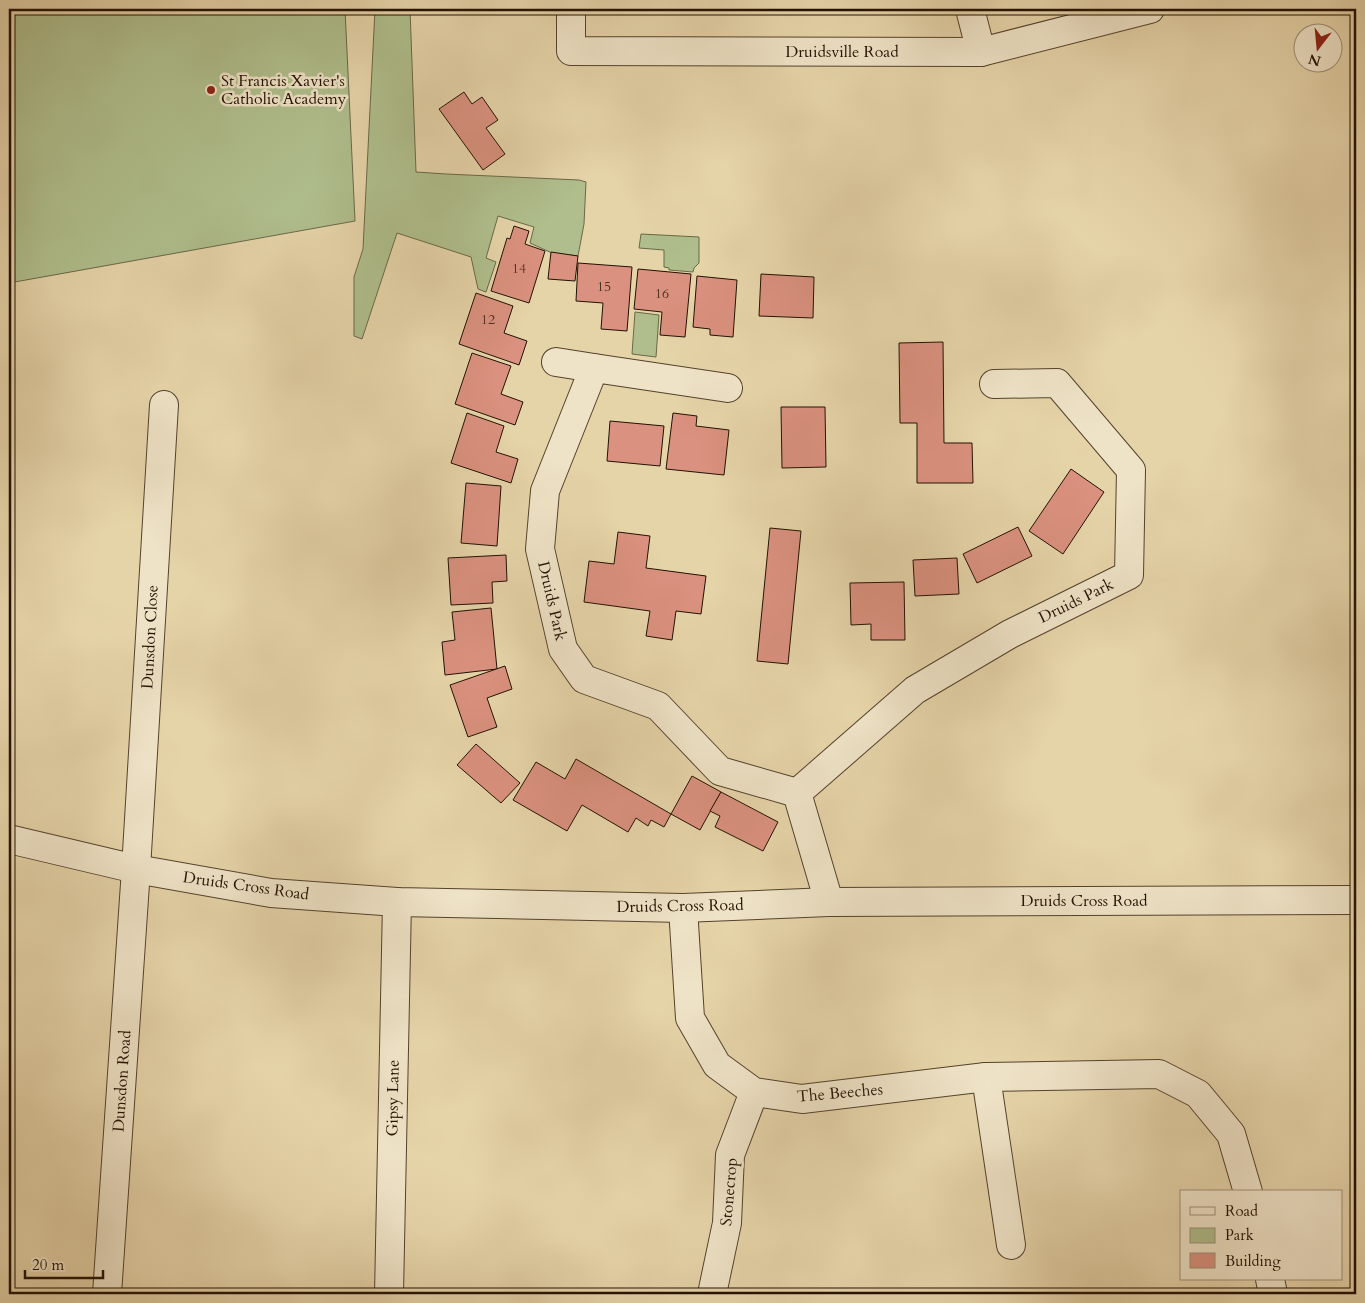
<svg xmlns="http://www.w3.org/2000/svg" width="1365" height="1303" viewBox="0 0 1365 1303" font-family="Cardo,serif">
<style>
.green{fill:#afbe8c;stroke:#696848}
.building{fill:#da917f;stroke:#231103}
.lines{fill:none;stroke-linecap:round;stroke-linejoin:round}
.street-casing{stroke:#54422c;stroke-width:30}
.street{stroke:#efe3c7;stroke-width:28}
.poi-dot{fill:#8f2418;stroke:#efe3c7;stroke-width:2}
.labels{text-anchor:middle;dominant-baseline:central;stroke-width:5;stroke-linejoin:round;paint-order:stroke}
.number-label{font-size:14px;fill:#513122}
.street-label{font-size:16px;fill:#231103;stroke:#efe3c7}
.poi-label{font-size:16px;fill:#231103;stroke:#efe3c7;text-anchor:start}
</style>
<rect width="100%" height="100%" fill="#e6d4a9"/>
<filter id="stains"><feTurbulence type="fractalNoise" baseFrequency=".004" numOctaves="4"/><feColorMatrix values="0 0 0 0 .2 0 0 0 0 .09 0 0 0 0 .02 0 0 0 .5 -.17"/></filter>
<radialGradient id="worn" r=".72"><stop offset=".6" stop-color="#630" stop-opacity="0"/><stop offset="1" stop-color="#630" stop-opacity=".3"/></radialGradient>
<!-- green -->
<g class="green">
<path d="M9,9H345L355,221L9,283V17L13,16L9,11Z"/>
<path d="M375,9H410L416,172L446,174L579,180L586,182L584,224L578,256L552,253L530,243L534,227L498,216L486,258L496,262L486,292L478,289L471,257L397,233L362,339L354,336V277L363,249Z"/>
<path d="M641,234L699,237V263L694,268L693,272L669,270V268L664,267V250L639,248Z"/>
<path d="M635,312L659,315L656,357L632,354Z"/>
</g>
<!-- building -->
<g class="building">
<path d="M464,92L472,104L482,97L498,120L486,128L505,154L483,170L439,109Z"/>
<path d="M514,226L529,231L525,244L545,251L529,303L491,291L507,238L510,239Z"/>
<path d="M551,252L578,256L575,281L548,279Z"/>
<path d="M578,263L632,267L627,331L601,329L603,303L576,301Z"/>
<path d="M638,269L691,274L685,337L660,335L662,312L634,309Z"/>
<path d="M761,274L814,277L813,318L759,316Z"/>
<path d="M697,276L737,280L733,337L710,335V329L693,327Z"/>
<path d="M476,293L513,306L504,333L527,341L519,365L459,344Z"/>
<path d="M943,342L944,443H972L973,483H917V423H900L899,343Z"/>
<path d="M472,353L511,366L501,394L523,402L515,425L455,404Z"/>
<path d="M781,407H825L826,467L782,468Z"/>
<path d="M467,413L504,426L496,452L518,459L511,483L451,463Z"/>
<path d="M673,413L697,416L696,426L729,430L724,475L666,469Z"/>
<path d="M610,421L664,426L660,466L607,461Z"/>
<path d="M1071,469L1104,492L1063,554L1029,531Z"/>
<path d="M466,483L501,486L497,546L461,543Z"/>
<path d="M1018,527L1032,556L977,583L963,554Z"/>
<path d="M770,528L801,531L788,664L757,661Z"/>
<path d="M618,532L650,536L646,568L706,576L701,614L676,611L672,640L646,636L650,611L584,602L589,561L614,564Z"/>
<path d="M506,555L507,581L492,582L493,603L451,605L448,558Z"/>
<path d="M957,558L959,594L915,596L913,560Z"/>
<path d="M904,582L905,640H871V624L851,625L850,583Z"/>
<path d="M491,608L497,669L445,675L442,642L455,640L452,612Z"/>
<path d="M505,666L512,689L487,698L497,727L468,737L450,685Z"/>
<path d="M476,744L520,783L501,803L457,765Z"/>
<path d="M576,759L671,814L664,827L651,820L648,826L636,818L628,832L582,805L567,831L513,800L536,762L565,779Z"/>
<path d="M692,776L721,792L700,830L671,814Z"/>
<path d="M721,792L778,822L763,851L715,827L720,816L710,811Z"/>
</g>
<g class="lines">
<!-- street casing -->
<g class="street-casing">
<g id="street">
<path d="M571,9V51L981,52L1150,9"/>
<path d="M970,9L981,52"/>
<path d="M556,362L594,368"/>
<path d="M728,388L594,368L545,491L540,549L563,649L584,679L658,706L720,771L797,793L829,902"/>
<path d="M797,793L915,690L1010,634L1129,575L1131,470L1057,383L994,384"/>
<path d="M9,839L136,869L271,893L397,902L683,908L829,902L1356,900"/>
<path d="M683,908L690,1018L717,1065L754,1092L802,1099L986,1077L1011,1245"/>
<path d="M986,1077L1159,1074L1198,1094L1231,1134L1248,1192"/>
<path d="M1270,1279L1273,1294"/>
<path d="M107,1294L136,869L164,405"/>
<path d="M389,1294L397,902"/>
<path d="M712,1294L727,1223L730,1155L754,1092"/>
</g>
</g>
<!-- street -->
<use href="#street" class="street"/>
</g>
<!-- markers -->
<circle class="poi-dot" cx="211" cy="90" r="5"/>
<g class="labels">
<!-- number labels -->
<g class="number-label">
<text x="519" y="268">14</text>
<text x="604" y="286">15</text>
<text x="662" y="293">16</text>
<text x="488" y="319">12</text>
</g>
<!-- street labels -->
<g class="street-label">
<text x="842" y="52">Druidsville Road</text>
<text transform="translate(552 601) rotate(77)">Druids Park</text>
<text transform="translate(1076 601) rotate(-26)">Druids Park</text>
<text transform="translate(150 637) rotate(-87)">Dunsdon Close</text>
<text transform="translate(246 886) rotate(8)">Druids Cross Road</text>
<text x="1084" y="901">Druids Cross Road</text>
<text transform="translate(680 906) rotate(-1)">Druids Cross Road</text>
<text transform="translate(122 1081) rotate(-86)">Dunsdon Road</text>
<text transform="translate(840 1093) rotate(-5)">The Beeches</text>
<text transform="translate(393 1098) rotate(-89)">Gipsy Lane</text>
<text transform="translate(729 1192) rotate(-85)">Stonecrop</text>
</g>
<!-- poi labels -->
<g class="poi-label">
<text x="221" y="81">St Francis Xavier's<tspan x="221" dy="18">Catholic Academy</tspan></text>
</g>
</g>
<!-- margin -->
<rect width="1365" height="1303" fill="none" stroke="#e6d4a9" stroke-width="30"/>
<rect x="10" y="10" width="1345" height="1283" fill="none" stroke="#231103" stroke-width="2.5"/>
<rect x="15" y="15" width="1335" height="1273" fill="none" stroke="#231103"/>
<!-- legend -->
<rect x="1180" y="1190" width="162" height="90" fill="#efe3c7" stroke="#9d8f79"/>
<rect x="1190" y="1207" width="25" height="8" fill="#efe3c7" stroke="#9d8f79"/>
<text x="1225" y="1216" font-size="15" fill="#231103">Road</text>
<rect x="1190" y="1228" width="25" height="15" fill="#afbe8c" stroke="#9d8f79"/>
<text x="1225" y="1240" font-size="15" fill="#231103">Park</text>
<rect x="1190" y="1253" width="25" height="15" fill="#da917f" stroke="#9d8f79"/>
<text x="1225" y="1266" font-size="15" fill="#231103">Building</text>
<!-- north arrow -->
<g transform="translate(1318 48) rotate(196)"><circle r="24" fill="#efe3c7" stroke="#9d8f79"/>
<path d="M0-4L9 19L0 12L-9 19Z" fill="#8f2418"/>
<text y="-8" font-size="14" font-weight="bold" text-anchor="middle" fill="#231103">N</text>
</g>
<!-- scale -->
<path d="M25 1270v8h78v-8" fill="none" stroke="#231103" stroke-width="2.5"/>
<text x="32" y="1270" font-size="15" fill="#231103" stroke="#efe3c7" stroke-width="4" paint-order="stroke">20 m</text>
<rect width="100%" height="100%" filter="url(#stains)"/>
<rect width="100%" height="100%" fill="url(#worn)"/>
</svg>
